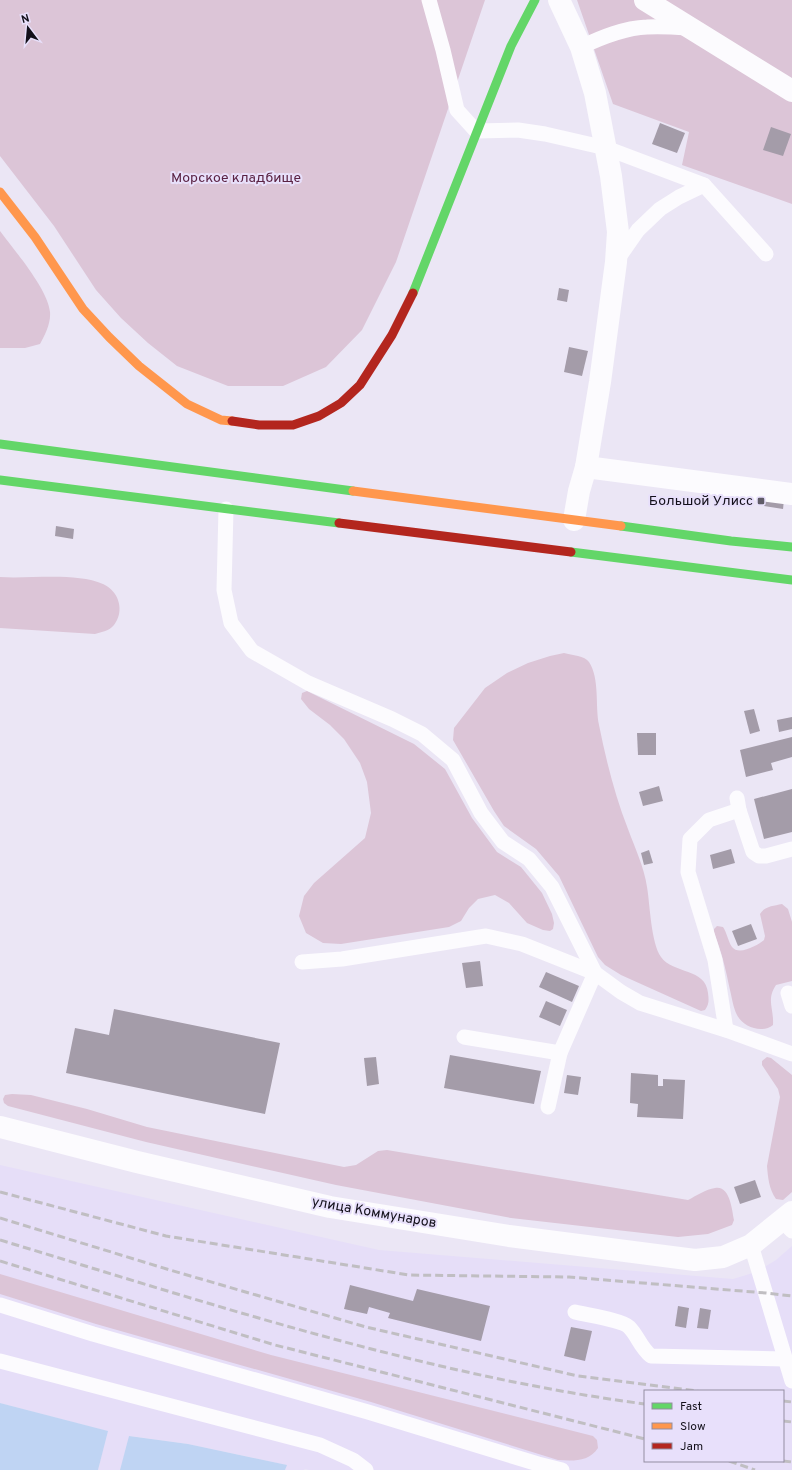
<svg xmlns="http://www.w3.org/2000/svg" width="792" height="1470" viewBox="0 0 792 1470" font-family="Overpass,sans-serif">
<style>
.built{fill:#e6def8;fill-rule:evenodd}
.green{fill:#dcc5d7}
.water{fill:#bfd4f3}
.building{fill:#a49ca9}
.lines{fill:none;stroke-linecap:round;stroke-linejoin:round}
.lane{stroke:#fcfbfe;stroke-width:15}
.street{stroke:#fcfbfe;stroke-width:22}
.fast{stroke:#63d668;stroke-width:9}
.slow{stroke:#ff974d;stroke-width:9}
.jam{stroke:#b3261e;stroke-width:9}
.rail{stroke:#c0bec2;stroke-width:3;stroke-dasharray:8 4;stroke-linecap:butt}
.poi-dot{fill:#5f5b67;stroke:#e8e0fb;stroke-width:1.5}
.labels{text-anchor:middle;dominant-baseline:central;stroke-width:4;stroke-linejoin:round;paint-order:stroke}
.park-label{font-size:14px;fill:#5a2243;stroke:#e8e0fb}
.poi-label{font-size:14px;fill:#13101a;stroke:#e8e0fb;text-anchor:end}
.street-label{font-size:14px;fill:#13101a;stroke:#e8e0fb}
</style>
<rect width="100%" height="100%" fill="#ebe6f5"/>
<!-- built -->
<path class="built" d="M0,1165L379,1250L733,1279L756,1272L776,1260L792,1246V1470H309L305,1469L304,1470H285L286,1465L254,1458L188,1444L130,1436L120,1470H98L107,1431L0,1403ZM645,1391H783V1461H645Z"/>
<!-- green -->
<g class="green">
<path d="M0,0H485L396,262L362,330L326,367L283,386H228L177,366L148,343L121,318L96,290L54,226L0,156Z"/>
<path d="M577,0H792V204L682,165L689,132L613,104Z"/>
<path d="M0,231C14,250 48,289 50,312C51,323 45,335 40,344L25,348H0Z"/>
<path d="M0,577C30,579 76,572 103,584C119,591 125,611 114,625C109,631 102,632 95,634L0,628Z"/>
<path d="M564,653C572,655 585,656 589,662C600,679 595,706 599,725C606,760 615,796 628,829C635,848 644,867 647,887C650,904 651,943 661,957C673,974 706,968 708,993C709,1001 709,1004 705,1010L701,1011L621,975L605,965L598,957L559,876L536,849L504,826L494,811L453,740L454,728L485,688L507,673L528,663L550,656Z"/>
<path d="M307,691L414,744L445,769L472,818L497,852L521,867L542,893L552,914L554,923L553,929L550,931L543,930L527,923L509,903L495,895L478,899L469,908L461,921L449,927L341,944L323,943L306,933L299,916L304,896L314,883L365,838L371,813L367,782L360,763L344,739L330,725L309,709L301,699L302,693Z"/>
<path d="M782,904L788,909L792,922V981L776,985C766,1000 774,1008 773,1025C762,1034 743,1027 737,1015C733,1007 732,998 730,990C726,971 722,952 714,933V929L717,926L723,927C727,933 728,941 732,947C739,956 758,945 764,940L765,936L760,914C765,906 773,906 782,904Z"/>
<path d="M767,1057L771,1058L792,1075V1192L783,1200L776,1199C769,1189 768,1178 767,1166L780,1097L778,1089L762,1065V1061Z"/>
<path d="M12,1094L31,1095L87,1109L147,1127L344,1167L356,1165L378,1151L387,1150L688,1200C696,1196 706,1189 715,1188C730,1185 732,1210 734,1220L732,1225L708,1234L678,1237L511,1218L336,1185L146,1142L8,1106L4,1103L3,1099L5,1095Z"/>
<path d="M0,1274L271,1355L593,1436L597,1440L598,1448C589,1462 573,1461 558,1460L371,1402L96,1324L0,1294Z"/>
</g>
<!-- water -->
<g class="water">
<path d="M0,1403L108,1431L98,1470H0Z"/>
<path d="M129,1436L188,1444L287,1465L285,1470H120Z"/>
</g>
<!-- building -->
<g class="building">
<path d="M660,123L685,133L677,153L652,144Z"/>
<path d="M771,127L791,134L783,156L763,150Z"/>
<path d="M559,288L569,290L567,302L557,300Z"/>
<path d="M569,347L588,351L582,376L564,372Z"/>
<path d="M765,497L784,500L783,509L764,506Z"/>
<path d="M56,526L74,529L73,539L55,536Z"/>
<path d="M754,709L760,731L750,734L744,711Z"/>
<path d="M792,717V729L779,732L777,720Z"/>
<path d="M637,733H656V755H638Z"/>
<path d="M792,737V757L771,763L773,770L746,777L740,750Z"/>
<path d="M659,786L663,801L643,806L639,792Z"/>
<path d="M792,789V832L764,839L754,799Z"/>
<path d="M731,849L735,863L713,869L710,855Z"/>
<path d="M649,850L653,863L644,865L641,853Z"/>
<path d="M751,924L757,939L738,946L732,931Z"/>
<path d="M480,961L483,986L466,988L462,963Z"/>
<path d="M546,972L579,986L572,1002L539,987Z"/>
<path d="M546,1001L567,1010L560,1026L539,1017Z"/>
<path d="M114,1009L280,1043L265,1114L66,1073L75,1028L109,1035Z"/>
<path d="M450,1055L541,1071L534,1104L444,1088Z"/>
<path d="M376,1057L379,1084L367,1086L364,1058Z"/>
<path d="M631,1073L658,1075V1086H663V1079L685,1080L683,1119L637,1117L638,1104L630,1103Z"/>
<path d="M567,1075L581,1077L578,1095L564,1093Z"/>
<path d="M755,1180L761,1197L740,1204L734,1187Z"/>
<path d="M350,1285L413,1301L417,1289L490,1306L481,1341L388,1318L390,1313L369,1307L367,1314L344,1309Z"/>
<path d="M678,1306L689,1308L686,1328L675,1326Z"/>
<path d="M700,1308L711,1310L708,1329L697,1328Z"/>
<path d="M571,1327L592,1331L585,1361L564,1356Z"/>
</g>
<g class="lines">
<!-- lane -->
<g class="lane">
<path d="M429,0L443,50L457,110L476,131L518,130L545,134L606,148L704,185L766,254"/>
<path d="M581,47C602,37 624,28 647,27C660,26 674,27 688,28"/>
<path d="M617,260L638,230L660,209L679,197L704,185"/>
<path d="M226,509L224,590L231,623L252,651L308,683L392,719L422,734L453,760L481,813L503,842L529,859L552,887L595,973L621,992L640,1003L726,1030L792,1054"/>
<path d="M737,798L739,810L753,852L759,856H766L792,849"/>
<path d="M302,962L342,959L486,936L522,944L595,973L560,1053L464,1037"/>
<path d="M788,993L792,1006"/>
<path d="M726,1030L715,960L688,872L690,839L709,820L739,810"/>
<path d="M548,1107L560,1053"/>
<path d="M782,1221L792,1231"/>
<path d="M751,1245L792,1381"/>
<path d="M0,1305L93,1334L368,1412L538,1464L562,1470"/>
<path d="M575,1312C586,1315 622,1320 629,1327C638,1336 640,1347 651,1356L785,1359"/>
<path d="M0,1361L320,1445L353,1460L366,1470"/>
</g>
<!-- street -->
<g class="street">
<path d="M559,0L581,47L595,93L611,176L618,232L616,262L600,382L586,467L579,491L574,520"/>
<path d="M645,0L792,91"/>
<path d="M586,467L792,494"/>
<path d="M0,1127L137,1162L330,1207L509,1236L695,1260L723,1257L751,1245L792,1212"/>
</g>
<!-- fast -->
<g class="fast">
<path d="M413,293L511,46L535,0"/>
<path d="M0,444L353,491"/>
<path d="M0,480L339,523"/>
<path d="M621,526L731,541L792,547"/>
<path d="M571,552L792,580"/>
</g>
<!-- slow -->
<g class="slow">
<path d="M0,192L35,237L83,309L109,337L139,366L187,404L221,420L232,421"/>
<path d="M353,491L621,526"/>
</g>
<!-- jam -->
<g class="jam">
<path d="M232,421L259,425H293L319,416L341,403L360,385L392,335L413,293"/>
<path d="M339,523L571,552"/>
</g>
<!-- rail -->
<g class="rail">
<path d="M0,1192L166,1236L409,1275L569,1277L766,1293L792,1296"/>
<path d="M0,1218L170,1270L366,1327L578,1376L698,1391"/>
<path d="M0,1240C212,1304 425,1375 645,1404"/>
<path d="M0,1261L275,1345L645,1439"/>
<path d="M783,1401L792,1402"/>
<path d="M783,1421L792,1422"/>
<path d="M729,1461L755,1470"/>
<path d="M783,1461L792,1462"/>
</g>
</g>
<!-- markers -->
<rect class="poi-dot" x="757" y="497" width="8" height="8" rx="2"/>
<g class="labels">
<!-- park labels -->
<g class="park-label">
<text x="236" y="178">Морское кладбище</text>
</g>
<!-- poi labels -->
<g class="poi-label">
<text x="753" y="501">Большой Улисс</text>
</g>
<!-- street labels -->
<g class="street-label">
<text transform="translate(374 1213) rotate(10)">улица Коммунаров</text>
</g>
</g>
<!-- legend -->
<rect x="644" y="1390" width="140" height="72" fill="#e8e0fb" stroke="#938da1"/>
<rect x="652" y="1403" width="20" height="6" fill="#63d668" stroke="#938da1"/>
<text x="680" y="1410" font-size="12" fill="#13101a">Fast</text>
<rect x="652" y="1423" width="20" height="6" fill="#ff974d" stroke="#938da1"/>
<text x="680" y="1430" font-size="12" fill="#13101a">Slow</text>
<rect x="652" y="1443" width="20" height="6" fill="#b3261e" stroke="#938da1"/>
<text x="680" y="1450" font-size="12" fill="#13101a">Jam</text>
<!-- north arrow -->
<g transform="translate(28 28) rotate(344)" stroke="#e8e0fb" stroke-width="3" paint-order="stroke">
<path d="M0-3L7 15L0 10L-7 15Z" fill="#13101a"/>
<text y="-6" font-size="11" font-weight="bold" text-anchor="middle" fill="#13101a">N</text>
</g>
</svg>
